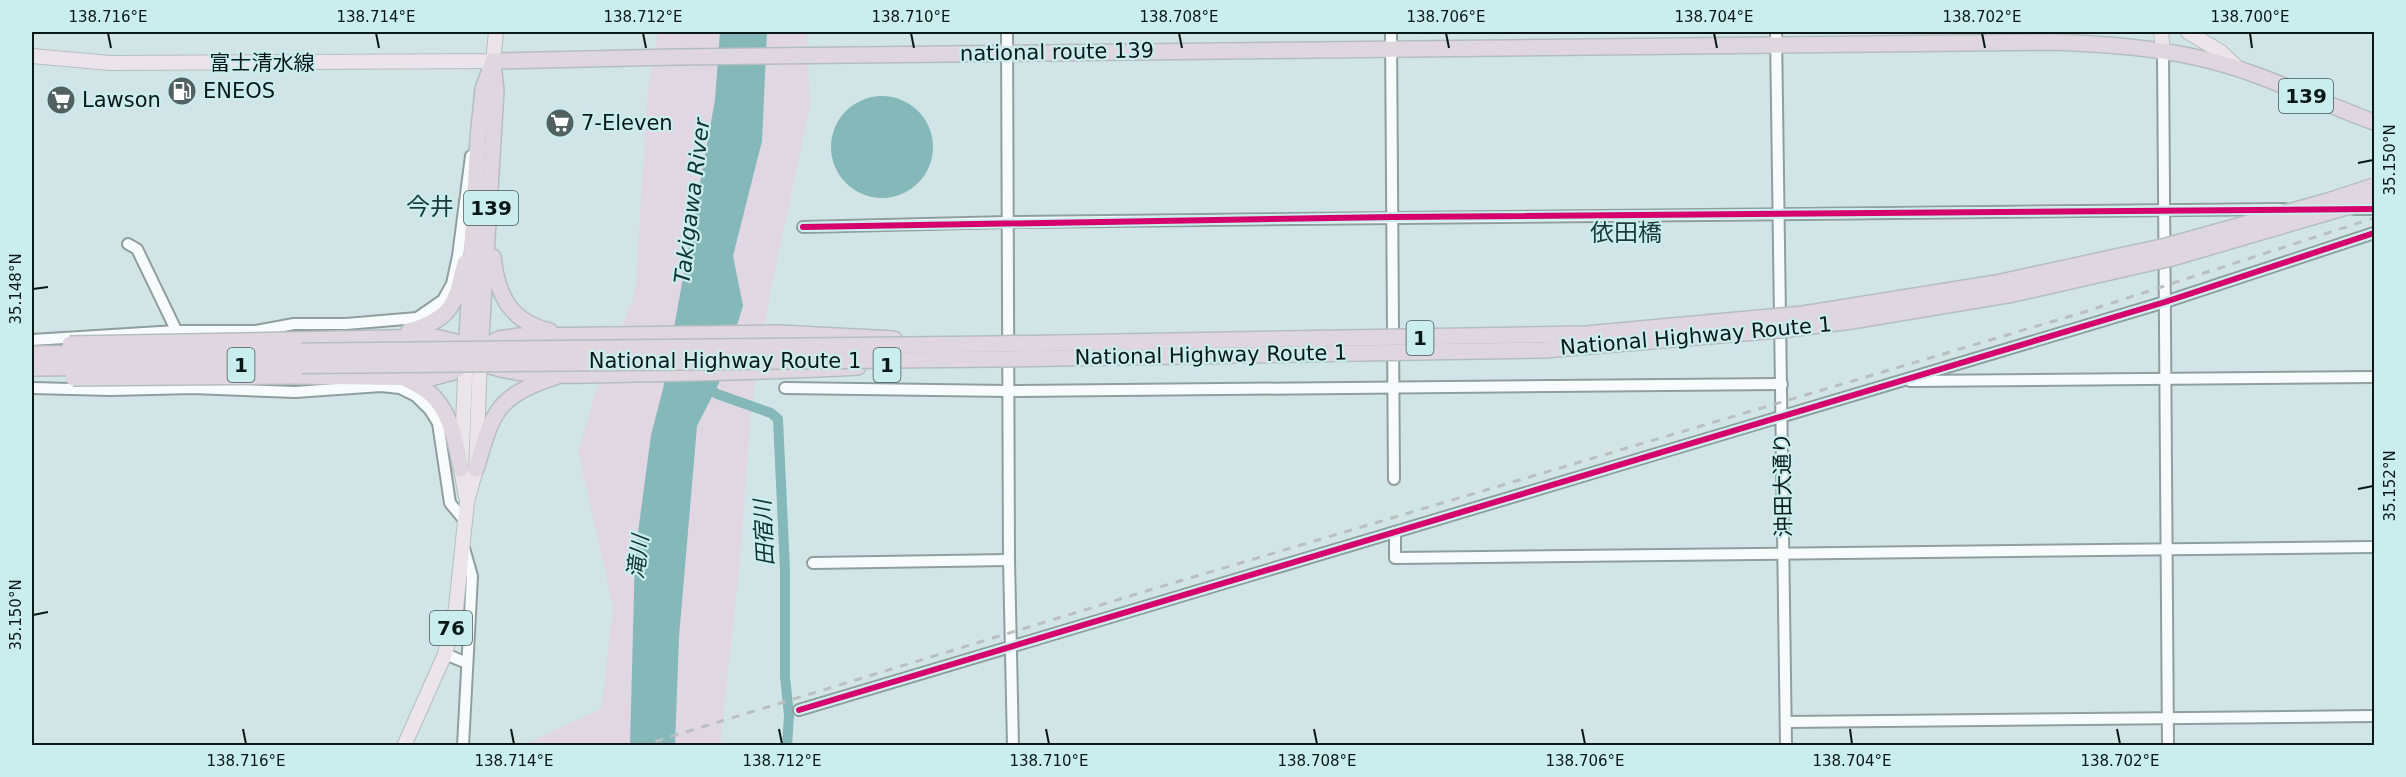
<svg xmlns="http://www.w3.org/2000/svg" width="2406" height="777" viewBox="0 0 2406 777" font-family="'DejaVu Sans','Noto Sans JP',sans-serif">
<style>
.green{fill:#e0d7e3}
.water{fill:#84b8b9}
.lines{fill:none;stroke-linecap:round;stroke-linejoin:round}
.canal{stroke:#84b8b9;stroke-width:10}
.minor-casing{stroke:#8f9e9e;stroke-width:14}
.major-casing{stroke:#b5bebf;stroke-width:16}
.highway-casing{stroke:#b5bebf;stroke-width:18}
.minor{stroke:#f8fbfb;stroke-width:10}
.major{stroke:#ebe5eb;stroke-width:14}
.highway{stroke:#e0d6e0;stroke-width:15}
.rail{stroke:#babfbf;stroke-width:3;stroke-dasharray:8 8;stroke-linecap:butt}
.highway-bridge-casing{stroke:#b5bebf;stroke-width:18;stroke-linecap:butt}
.highway-bridge{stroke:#e0d6e0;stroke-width:15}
.cycleway-casing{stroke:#caedee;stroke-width:10}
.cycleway{stroke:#d6006c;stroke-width:6}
.ticks{fill:none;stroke:#0b1818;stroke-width:2}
.labels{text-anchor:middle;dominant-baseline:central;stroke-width:4.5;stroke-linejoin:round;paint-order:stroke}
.shield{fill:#caedee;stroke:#445858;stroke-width:1.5}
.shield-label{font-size:20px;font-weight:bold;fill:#0b1818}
.street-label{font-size:21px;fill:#0b1818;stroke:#caedee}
.poi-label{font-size:21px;fill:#0b1818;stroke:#caedee;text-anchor:start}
.water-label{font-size:22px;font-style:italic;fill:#0f3232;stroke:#caedee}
.quarter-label{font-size:24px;fill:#1c3b3c;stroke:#caedee}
.neatline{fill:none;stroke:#0b1818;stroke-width:2}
.ticks-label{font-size:15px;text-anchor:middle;fill:#0b1818}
</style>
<rect width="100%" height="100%" fill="#d2e5e6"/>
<!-- green -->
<path class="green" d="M658,32H807L810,107L771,288L751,410L739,571L720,745L520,746L601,709L613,607L578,452L596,391L635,293L648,87Z"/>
<!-- water -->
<g class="water">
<path d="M720,32H767L762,141L733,256L743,306L719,383L697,426L679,637L675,745L630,746L635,555L651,435L663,389L715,100Z"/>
<circle cx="882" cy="147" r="51"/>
</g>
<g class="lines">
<!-- canal -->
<path class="canal" d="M703,385L717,394L771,413L778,419L785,570V677L789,715L787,746"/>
<!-- minor casing -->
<g class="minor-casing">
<g id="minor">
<path d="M1007,32L1009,560L1013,746"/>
<path d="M1391,32L1394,479"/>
<path d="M1776,32L1786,746"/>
<path d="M2163,51L2168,746"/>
<path d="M2354,209H2374"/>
<path d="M803,227L1008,222L2285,209"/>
<path d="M128,244L137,249L178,334"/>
<path d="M32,340L176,331H256L294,324H346L417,318L443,300L452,284L458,256L471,156"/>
<path d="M1910,381L2374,377"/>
<path d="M32,388L111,390L193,388L295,392L381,386L400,388L416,396L430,410L438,423L450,503L465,521"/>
<path d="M785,388L1009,391L1782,384"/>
<path d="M1395,532V558L2374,547"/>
<path d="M813,563L1009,560"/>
<path d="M445,654L467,663"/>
<path d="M799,710L2165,302L2374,233"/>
<path d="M1786,722L2374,716"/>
<path d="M463,746L472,576L464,548"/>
</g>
</g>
<!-- major casing -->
<g class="major-casing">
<g id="major">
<path d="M2161,32L2163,51"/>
<path d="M2188,32L2221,52L2239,69"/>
<path d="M32,56L110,63L493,61L496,32"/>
<path d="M466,355L461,469L466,497"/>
<path d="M404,746L445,654L456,608L467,502L476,469L480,355"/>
</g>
</g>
<!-- highway casing -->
<g class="highway-casing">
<g id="highway">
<path d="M493,61L677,57L2053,42C2102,44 2151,47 2199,58C2259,71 2316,101 2374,122"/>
<path d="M493,257C497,294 510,322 550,331"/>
<path d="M409,331C452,319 455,305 465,263"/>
<path d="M294,340L435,337L456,342L472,351"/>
<path d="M474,351L499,339L519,336L779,333L894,339"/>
<path d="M480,354L496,91L493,64"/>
<path d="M466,355L478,138L483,89L493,61"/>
<path d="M490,366C529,379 590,375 631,374C707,373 782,371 858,367"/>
<path d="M295,376L431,378L453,372L470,361"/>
<path d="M406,379C413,383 421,386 427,391C450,408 456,442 461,469"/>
<path d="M476,469C493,412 495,397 555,377"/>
</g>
</g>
<!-- minor -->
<use href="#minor" class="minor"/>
<!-- major -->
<use href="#major" class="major"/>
<!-- highway -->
<use href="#highway" class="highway"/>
<!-- rail -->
<path class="rail" d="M640,746L1153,589L2081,313L2374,218"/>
<!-- highway-bridge casing -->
<g class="highway-bridge-casing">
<g id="highway-bridge">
<path d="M70,344L294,340"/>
<path d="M32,354L994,344L1586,334L1803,314L1996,283L2166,246L2328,201L2374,186"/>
<path d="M32,368L996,359L1545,350L1781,330L1852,321L2013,294L2172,258L2374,199"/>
<path d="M73,378L295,376"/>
</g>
</g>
<!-- highway-bridge -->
<use href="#highway-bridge" class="highway-bridge"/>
<!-- cycleway casing -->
<g class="cycleway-casing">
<g id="cycleway">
<path d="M803,227L1392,217L2374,209"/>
<path d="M799,710L2165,302L2374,233"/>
</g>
</g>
<!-- cycleway -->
<use href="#cycleway" class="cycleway"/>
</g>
<!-- ticks -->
<path class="ticks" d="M108,33L111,48M376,33L379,48M643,33L646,48M911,33L914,48M1179,33L1182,48M1446,33L1449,48M1714,33L1717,48M1982,33L1985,48M2250,33L2252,48M2358,163L2373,160M33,289L48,287M2358,489L2373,486M33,615L48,612M243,729L246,744M511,729L514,744M779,729L782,744M1046,729L1049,744M1314,729L1317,744M1582,729L1585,744M1850,729L1852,744M2117,729L2120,744"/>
<!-- icons -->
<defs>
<g id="fuel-disc" transform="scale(1.5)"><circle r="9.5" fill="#516060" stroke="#caedee"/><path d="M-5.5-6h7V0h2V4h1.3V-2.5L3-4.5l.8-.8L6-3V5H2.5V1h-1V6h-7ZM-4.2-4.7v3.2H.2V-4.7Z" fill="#fff"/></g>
<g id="supermarket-disc" transform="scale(1.5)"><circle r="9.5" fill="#516060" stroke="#caedee"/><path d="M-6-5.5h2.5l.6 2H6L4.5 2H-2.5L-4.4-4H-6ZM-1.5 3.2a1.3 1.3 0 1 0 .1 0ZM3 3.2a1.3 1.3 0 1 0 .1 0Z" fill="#fff"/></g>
</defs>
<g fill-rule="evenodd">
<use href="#fuel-disc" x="182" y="91"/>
<use href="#supermarket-disc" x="61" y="100"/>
<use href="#supermarket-disc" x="560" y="123"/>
</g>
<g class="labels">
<!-- shield labels -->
<g class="shield">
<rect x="2279" y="79" width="54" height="34" rx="4.5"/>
<rect x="464" y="191" width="54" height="34" rx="4.5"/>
<rect x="1406.5" y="321" width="27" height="34" rx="4.5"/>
<rect x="227.5" y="348" width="27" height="34" rx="4.5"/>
<rect x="873.5" y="348" width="27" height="34" rx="4.5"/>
<rect x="430" y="611" width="42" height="34" rx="4.5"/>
</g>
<g class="shield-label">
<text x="2306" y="96">139</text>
<text x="491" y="208">139</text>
<text x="1420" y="338">1</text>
<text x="241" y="365">1</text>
<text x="887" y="365">1</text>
<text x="451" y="628">76</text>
</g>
<!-- street labels -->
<g class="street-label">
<text transform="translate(1057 52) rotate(-1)">national route 139</text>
<text x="262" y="63">富士清水線</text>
<text transform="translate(1696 336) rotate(-5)">National Highway Route 1</text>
<text transform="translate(1211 355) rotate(-1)">National Highway Route 1</text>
<text x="725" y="361">National Highway Route 1</text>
<text transform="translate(1783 485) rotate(-91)">沖田大通り</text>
</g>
<!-- poi labels -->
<g class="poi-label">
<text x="203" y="91">ENEOS</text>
<text x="82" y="100">Lawson</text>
<text x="581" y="123">7-Eleven</text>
</g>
<!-- water labels -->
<g class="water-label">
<text transform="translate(692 201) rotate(-83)">Takigawa River</text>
<text transform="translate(764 533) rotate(-93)">田宿川</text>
<text transform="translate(638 557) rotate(-83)">滝川</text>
</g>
<!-- quarter labels -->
<g class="quarter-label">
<text x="430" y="207">今井</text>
<text x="1626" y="233">依田橋</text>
</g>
</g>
<!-- border -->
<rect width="2406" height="777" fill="none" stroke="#caedee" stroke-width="66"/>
<rect x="33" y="33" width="2340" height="711" class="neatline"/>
<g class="ticks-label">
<text x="108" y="22">138.716°E</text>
<text x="376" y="22">138.714°E</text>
<text x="643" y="22">138.712°E</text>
<text x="911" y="22">138.710°E</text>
<text x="1179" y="22">138.708°E</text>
<text x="1446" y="22">138.706°E</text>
<text x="1714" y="22">138.704°E</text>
<text x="1982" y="22">138.702°E</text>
<text x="2250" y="22">138.700°E</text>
<text transform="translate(2390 160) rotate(-90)" y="5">35.150°N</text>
<text transform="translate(16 289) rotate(-90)" y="5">35.148°N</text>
<text transform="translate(2390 486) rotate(-90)" y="5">35.152°N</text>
<text transform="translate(16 615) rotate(-90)" y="5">35.150°N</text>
<text x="246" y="766">138.716°E</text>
<text x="514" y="766">138.714°E</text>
<text x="782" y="766">138.712°E</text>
<text x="1049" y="766">138.710°E</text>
<text x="1317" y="766">138.708°E</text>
<text x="1585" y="766">138.706°E</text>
<text x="1852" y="766">138.704°E</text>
<text x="2120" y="766">138.702°E</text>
</g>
</svg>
